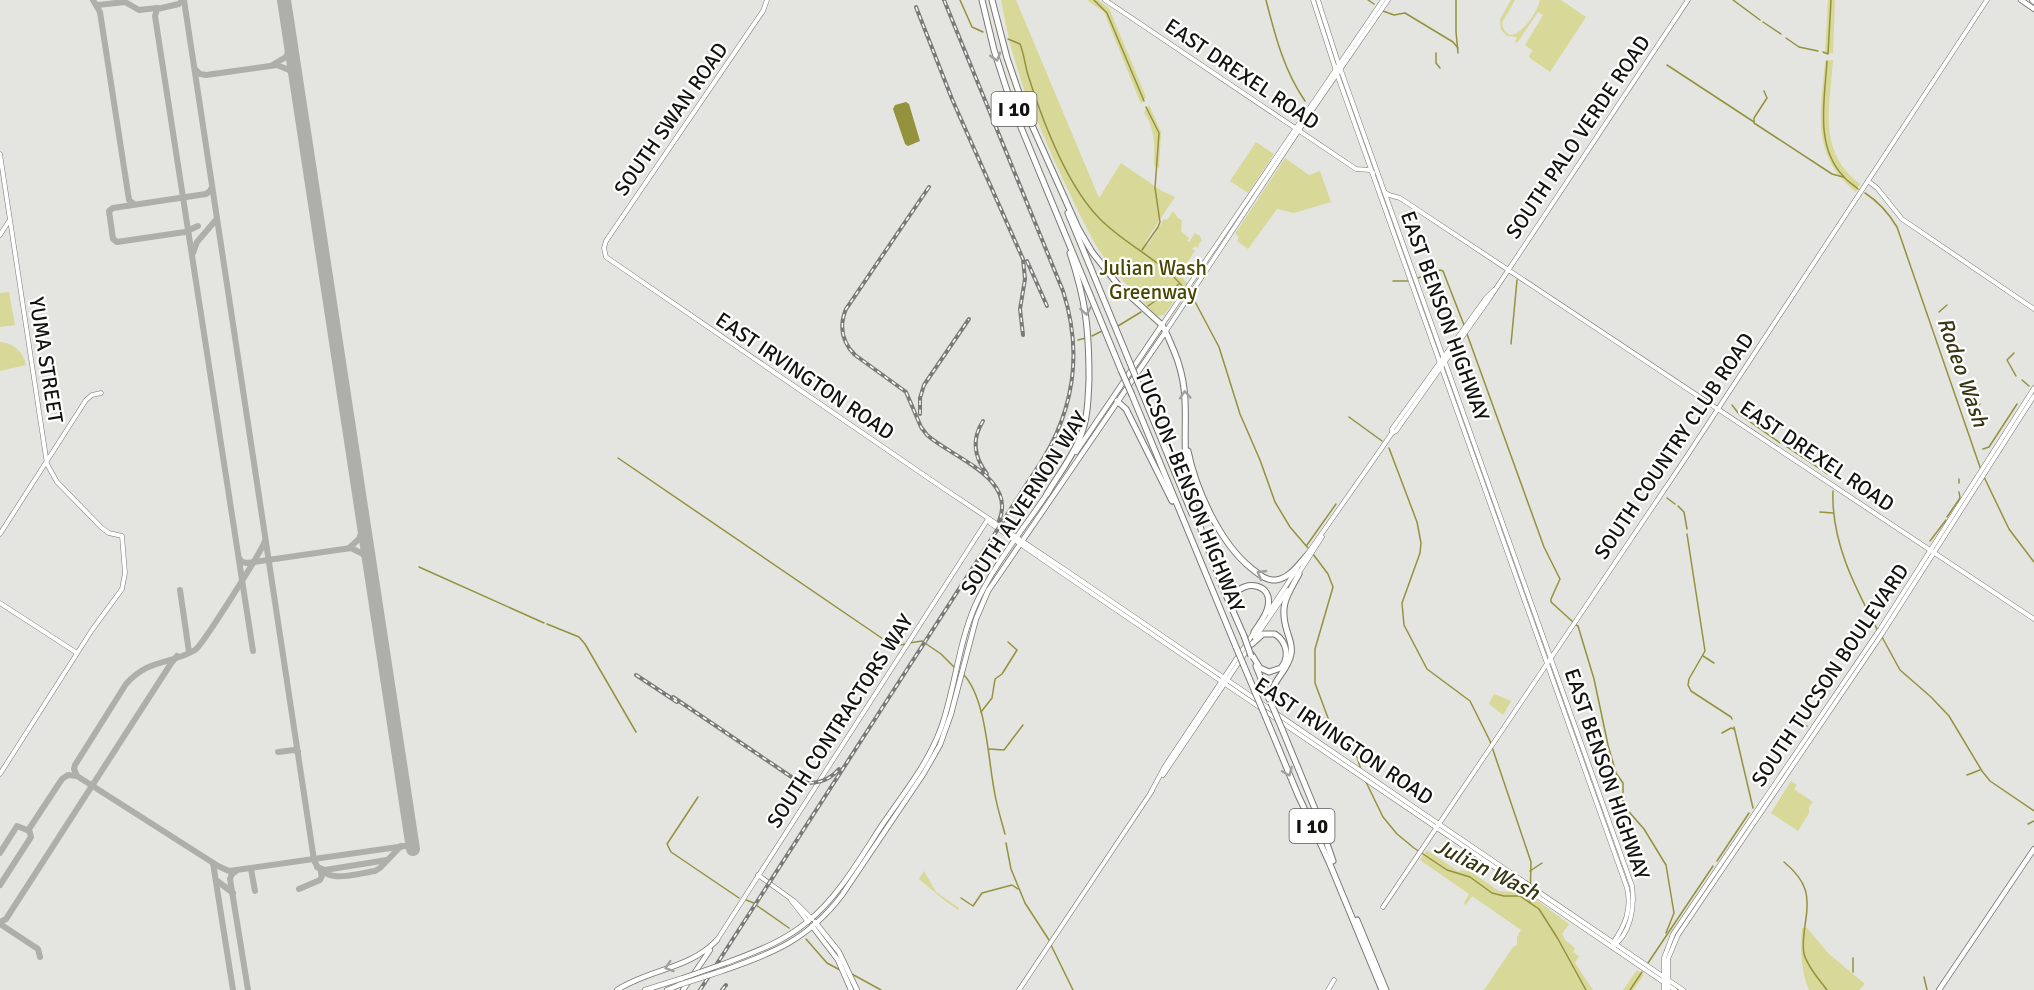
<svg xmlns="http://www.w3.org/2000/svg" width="2034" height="990" viewBox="0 0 2034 990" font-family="Signika,sans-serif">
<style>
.green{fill:#d8d898}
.water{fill:#94923d}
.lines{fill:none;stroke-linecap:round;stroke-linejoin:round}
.stream{stroke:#94923d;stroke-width:1.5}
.taxiway{stroke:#aeafab;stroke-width:6}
.runway{stroke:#aeafab;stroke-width:14}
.secondary-casing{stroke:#777773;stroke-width:5}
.primary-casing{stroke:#777773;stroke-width:6}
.highway-casing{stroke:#777773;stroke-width:7}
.secondary{stroke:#fff;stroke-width:4}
.primary{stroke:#fff;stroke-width:4.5}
.highway{stroke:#fff;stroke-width:5}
.rail-casing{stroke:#797976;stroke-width:4}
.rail{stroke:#fff;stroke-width:1.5;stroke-dasharray:4.5;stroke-linecap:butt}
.primary-bridge-casing{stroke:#777773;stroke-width:6;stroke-linecap:butt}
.highway-bridge-casing{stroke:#777773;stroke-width:7;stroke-linecap:butt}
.primary-bridge{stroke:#fff;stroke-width:4.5}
.highway-bridge{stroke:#fff;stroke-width:5}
.oneway{stroke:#a0a09f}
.labels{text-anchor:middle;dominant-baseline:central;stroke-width:4.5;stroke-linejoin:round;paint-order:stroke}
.shield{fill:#fff;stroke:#595958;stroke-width:1.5}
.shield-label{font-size:20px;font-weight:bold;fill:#121210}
.street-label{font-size:21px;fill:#121210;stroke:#fff}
.park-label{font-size:21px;fill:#484600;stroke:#fff}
.water-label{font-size:22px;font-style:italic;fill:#383713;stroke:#fff}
</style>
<rect width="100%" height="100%" fill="#e4e5e0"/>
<!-- green -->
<g class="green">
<path d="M1001,0H1016L1099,198L1121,163L1162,191L1175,197L1145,242L1148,245L1164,219L1167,220L1173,211L1178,218L1182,220L1181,231L1189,238L1187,241L1189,242L1195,233L1200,236L1202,241L1199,243L1198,248L1195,246L1192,249L1195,251L1186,264L1189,267L1184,275L1180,272L1179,274L1189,285L1176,298L1164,315L1157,316L1111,268L1095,244L1078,211L1054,160L1024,90L1010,44Z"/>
<path d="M1087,0H1098L1109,8L1146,97L1141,104L1104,12Z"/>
<path d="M1511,0H1515L1502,23C1509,55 1538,13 1540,0H1561L1586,17L1550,72L1530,58L1529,56L1533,51L1525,45L1543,15L1538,12L1517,43L1515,42L1517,37L1507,36L1501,30L1500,19Z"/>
<path d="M1828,0H1835L1833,53L1825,54Z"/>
<path d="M1833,60C1830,107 1817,151 1860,184L1856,192C1810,154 1821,113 1825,61Z"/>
<path d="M1149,105L1161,132L1159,168L1154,165C1155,145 1155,129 1144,112Z"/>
<path d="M1256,142L1274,154L1248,193L1230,181Z"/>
<path d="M1285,158L1309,175L1320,171L1331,202L1294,213L1277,209L1248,249L1237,241L1239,237L1235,234Z"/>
<path d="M9,292L15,325L0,327V293Z"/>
<path d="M0,342C14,343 23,352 26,365L0,371Z"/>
<path d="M1494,694L1511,701L1503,715L1489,704Z"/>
<path d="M1791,781L1797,785L1794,789L1813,802L1809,807V813L1798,831L1771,813Z"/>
<path d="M1427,850L1459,872L1461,870L1471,872L1499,891L1527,893L1569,924L1562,934L1566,941L1575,948L1573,952L1579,956L1575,963L1593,990H1484L1513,947L1517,945V937L1521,930L1472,896L1466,905L1464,903L1469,894L1420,860Z"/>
<path d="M924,871L936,892L959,908L958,910L944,900L919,879Z"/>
<path d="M1802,928H1807L1829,954L1865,984L1859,990H1809C1801,972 1800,947 1802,928Z"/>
<path d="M1637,970L1644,975L1633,990H1623Z"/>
</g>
<!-- water -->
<path class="water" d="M906,102L909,104L920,141L908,146L905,144L893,109L895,105Z"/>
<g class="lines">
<!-- stream -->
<g class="stream">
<path d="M960,0L972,27L983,32"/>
<path d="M1094,0L1107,13L1144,101"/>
<path d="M1266,0C1275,35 1284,71 1305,101"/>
<path d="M1368,0L1374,4"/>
<path d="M1456,0V32L1458,53"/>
<path d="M1733,0L1760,20"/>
<path d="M1383,11L1394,15L1405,13L1453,42L1458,48"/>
<path d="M1763,22L1781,34"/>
<path d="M1786,38L1799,47L1818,51"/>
<path d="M1008,39L1020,44C1024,54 1025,65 1028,75C1042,119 1067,185 1099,218C1125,245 1160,259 1184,288"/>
<path d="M1823,52L1828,54L1831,0"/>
<path d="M1436,53V63L1440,68"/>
<path d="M1827,61C1825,99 1814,146 1844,177C1848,182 1854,185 1858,189"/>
<path d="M1667,65L1754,122"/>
<path d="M1764,91L1767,98L1754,118V123L1832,174L1843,177"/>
<path d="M1298,119L1305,108"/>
<path d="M1865,193C1879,202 1888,212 1897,227L1981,470"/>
<path d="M1142,250L1158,227L1160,222L1155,188L1159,133L1146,107"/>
<path d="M1418,278L1440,270L1443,271L1464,325"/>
<path d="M1393,281H1408"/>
<path d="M1193,298L1219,347L1240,414L1260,460L1275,502L1290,527L1308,548"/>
<path d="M1148,306L1179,284"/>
<path d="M1939,312L1947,305"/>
<path d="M1118,326L1141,312"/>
<path d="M1467,334L1544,547L1560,579L1551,599V602L1573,622"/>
<path d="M1092,336L1102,331"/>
<path d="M1078,340L1086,338"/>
<path d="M1511,344L1517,280"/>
<path d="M2014,353L2007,360L2016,376"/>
<path d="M2022,380L2029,386"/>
<path d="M1732,405L1739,414L1780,443"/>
<path d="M1972,411L1980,404"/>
<path d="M1349,417L1382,441"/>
<path d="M1787,447L1820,469"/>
<path d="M1389,448L1417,522L1421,543L1420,553L1402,603L1404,625L1427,669L1470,701L1490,741L1531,862L1530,902"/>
<path d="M1983,449L1989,447L2017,404"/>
<path d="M618,458L886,641L895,646L905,644"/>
<path d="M1823,471L1827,474"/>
<path d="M1984,477L2009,529L2034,562"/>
<path d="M1959,479V483"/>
<path d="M1833,491C1831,542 1855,587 1878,631"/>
<path d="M1667,498L1675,504"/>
<path d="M1678,506L1684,512L1687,529"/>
<path d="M1820,512L1833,513"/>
<path d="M1947,517L1960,498L1959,492"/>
<path d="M1687,534L1705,651L1689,679L1688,685L1691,691L1731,717L1732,719"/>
<path d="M1930,541L1946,520"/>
<path d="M1307,545L1336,504"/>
<path d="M1313,554L1328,574L1333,587L1315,649V683L1331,726L1357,757L1361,770"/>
<path d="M419,567L544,623"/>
<path d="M547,624L579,637L585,644L636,732"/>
<path d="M1576,625L1578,626L1594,679L1608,745L1616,773L1623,783V805L1644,829L1666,865L1674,913L1666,933"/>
<path d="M1882,637L1900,670L1931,697L1949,716L1982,771L1990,781L2034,811"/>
<path d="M909,643L922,641L941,654L955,668"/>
<path d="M1703,656L1714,663"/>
<path d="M963,674C986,697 988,758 994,789C996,804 1001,819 1005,834"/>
<path d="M981,712L992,698L995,679L1002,674L1017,650L1008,642"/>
<path d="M1797,719L1807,726"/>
<path d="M1734,727L1753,808"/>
<path d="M1722,733L1731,728L1734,729"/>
<path d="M989,749L1004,750L1023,725"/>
<path d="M1967,775L1980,770"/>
<path d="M1365,780L1383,817L1397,834L1414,848L1447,870L1470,877L1492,893L1504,896H1520L1539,909L1558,939L1586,990"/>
<path d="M698,797L667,844L671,852L739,898"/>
<path d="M2028,824L2034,821"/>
<path d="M1006,843L1011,869L1025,903L1049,940"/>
<path d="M1717,861L1749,813"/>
<path d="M1784,862C1808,882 1810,896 1805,925C1804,935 1802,944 1804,954C1808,968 1819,979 1827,990"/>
<path d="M1530,871L1542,863"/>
<path d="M961,898L973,906L982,893L1012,885L1018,889"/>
<path d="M746,900L754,903"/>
<path d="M756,905L789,928"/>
<path d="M806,939L827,963L840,970"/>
<path d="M1051,945L1073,990"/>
<path d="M1648,963L1713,866"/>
<path d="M1853,972V958"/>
<path d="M850,973L881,990"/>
<path d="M1924,977L1927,990"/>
<path d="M1630,990L1642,972"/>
</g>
<!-- taxiway -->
<g class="taxiway">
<path d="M93,0L100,12L129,200L134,204"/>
<path d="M183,0L179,4L157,9L155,16L253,651"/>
<path d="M184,0L314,860C324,886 354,874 375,871L380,868L401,846"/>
<path d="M98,5L125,2L139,10L157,8"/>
<path d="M274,64L286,57L291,44"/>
<path d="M195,69L200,74L206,75L277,65L289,70L296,79"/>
<path d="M198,226L185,232L117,242L113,239L109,211L113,208L206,194L210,191L212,187"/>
<path d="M193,253L197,242L215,221"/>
<path d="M349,548L359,539L364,525"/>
<path d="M239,558L242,562L247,563L351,548L363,554L370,564"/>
<path d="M180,590L189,652"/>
<path d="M278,752L294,750L298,752"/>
<path d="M77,776L74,769L75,765L126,684C149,658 170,665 195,650C202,646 261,552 265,541"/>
<path d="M0,853L17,826L27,830L29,829"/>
<path d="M213,863L233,990"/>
<path d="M317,867L325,870L387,860"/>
<path d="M251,869L255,891"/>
<path d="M236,871L232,874L230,879L248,990"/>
<path d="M216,880L233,893"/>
<path d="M0,885L31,837L29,829L62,779L68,775L77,776L218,866L229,871L412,845"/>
<path d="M299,889L320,880L322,876L321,873"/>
<path d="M0,922L6,919L170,665L177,656"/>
<path d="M0,924L38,949L40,957"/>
</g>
<!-- runway -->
<path class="runway" d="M284,0L413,849"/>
<!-- secondary casing -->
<g class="secondary-casing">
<g id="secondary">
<path d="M767,0L763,11L606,241L604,248L606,257L940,486L1067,571L1683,990"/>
<path d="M1105,0L1356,169L1370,170L1373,173"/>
<path d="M1313,0L1337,74L1627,888C1632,910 1625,925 1613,943"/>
<path d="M1318,0L1338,62L1632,886C1635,907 1631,934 1612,947"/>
<path d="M0,154L47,464L57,482L102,528L109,533L122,536L125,573L122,589L92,630L0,774"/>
<path d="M1868,181L1877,188L1902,219L2034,309"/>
<path d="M1386,193L1389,195L1400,198L2034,619"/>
<path d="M0,235L9,221"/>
<path d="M1162,325L1383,0"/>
<path d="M1166,331L1315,106L1388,0"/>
<path d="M1392,433L1396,431L1489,299L1688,0"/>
<path d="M989,519L990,523L1065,575L1675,990"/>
<path d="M0,534L86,400L92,395L101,393"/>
<path d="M1306,556L1379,452L1392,433V429L1486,298L1494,290"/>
<path d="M1297,576L1322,537"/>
<path d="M0,603L77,653"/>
<path d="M1268,613L1297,569"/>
<path d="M1255,638L1288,590"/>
<path d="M1163,775L1248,649"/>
<path d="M1151,792L1165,766L1255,631"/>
<path d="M758,875L794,901L812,919"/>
<path d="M791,900L808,922"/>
<path d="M1383,907L1683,462L1987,0"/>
<path d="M717,940L988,519"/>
<path d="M1019,990L1152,791"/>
<path d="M1328,990L1334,980"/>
<path d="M1664,990V958L1673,934L1880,629L2034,388"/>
<path d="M1668,990V959L1678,935L1882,634L2034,396"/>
</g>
</g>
<!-- primary casing -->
<g class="primary-casing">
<g id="primary">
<path d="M2021,0L2034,9"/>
<path d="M2032,0L2034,2"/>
<path d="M1076,452L1162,325"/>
<path d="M815,922L839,952L857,990"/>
<path d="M812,926L838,960L851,990"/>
<path d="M726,963C755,952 783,942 807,922C837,899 861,857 882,825C903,794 928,764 941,728C955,689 958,645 975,606C992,567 1025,527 1049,491"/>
<path d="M722,971C773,953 808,940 842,895L924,773L940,745L951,714L976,619L988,591L1166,331"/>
<path d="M617,990C649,969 690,969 717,940"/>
<path d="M645,990L683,978"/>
<path d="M667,990L679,985"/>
<path d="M683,990L710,950"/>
<path d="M1939,990L2034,849"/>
</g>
</g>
<!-- highway casing -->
<g class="highway-casing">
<g id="highway">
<path d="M982,0L994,50L1011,103L1121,370"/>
<path d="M992,0L1007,58L1026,113"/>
<path d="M1026,112L1078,228L1092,252L1119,286L1162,325C1167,333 1170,342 1174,351C1193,396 1181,428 1187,474C1193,515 1209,551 1224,589"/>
<path d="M1068,213L1130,363"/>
<path d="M1139,385L1192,514"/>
<path d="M1132,395L1236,647"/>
<path d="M1117,401L1126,409L1172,501"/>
<path d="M1188,451C1196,490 1220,543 1251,568C1259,574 1266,581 1276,580C1290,578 1299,564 1308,554"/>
<path d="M1047,494C1058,475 1074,455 1081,435C1088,417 1088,399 1089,380C1089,329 1086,301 1070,253"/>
<path d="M1222,586L1244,636"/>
<path d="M1234,608V595C1245,579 1273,584 1268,606C1267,615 1259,624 1254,632"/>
<path d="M1252,644L1263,634H1275C1287,642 1290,657 1281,668L1269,672L1260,668L1252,655"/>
<path d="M1244,666L1255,692"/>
<path d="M1256,666L1269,699"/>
<path d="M1273,705C1266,682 1288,674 1291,654C1293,646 1289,638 1287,631C1279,605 1287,596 1299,574"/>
<path d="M1266,718L1298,795L1329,862L1382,990"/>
<path d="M1282,729L1315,809L1333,861"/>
<path d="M1357,920L1386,990"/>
</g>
</g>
<!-- secondary -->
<use href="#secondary" class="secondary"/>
<!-- primary -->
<use href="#primary" class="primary"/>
<!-- highway -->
<use href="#highway" class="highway"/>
<!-- rail casing -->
<g class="rail-casing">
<g id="rail">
<path d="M916,7L952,99L1023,259L1025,279L1020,309L1023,335"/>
<path d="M929,187L846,309C839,326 842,342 855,355L906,392L921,427L927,435C953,458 1017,478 999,521"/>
<path d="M1027,261L1047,306"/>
<path d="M920,414V398L924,385L969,319"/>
<path d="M983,421C971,440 974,457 987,474"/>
<path d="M636,675L677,702"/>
<path d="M673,697L796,780C812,786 828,782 839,769"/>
<path d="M700,990L1043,459C1075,406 1082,350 1063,291L944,0"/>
<path d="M722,990L726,985"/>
</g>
</g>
<!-- rail -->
<use href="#rail" class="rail"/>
<!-- primary-bridge casing -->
<g class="primary-bridge-casing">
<g id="primary-bridge">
<path d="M683,978L726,963"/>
<path d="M679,985L722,971"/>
</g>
</g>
<!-- highway-bridge casing -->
<g class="highway-bridge-casing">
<g id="highway-bridge">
<path d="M1130,363L1139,385"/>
<path d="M1121,370L1132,395"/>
<path d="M1244,636L1251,656"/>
<path d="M1236,647L1244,666"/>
<path d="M1255,692L1266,718"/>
<path d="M1271,703L1282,729"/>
</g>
</g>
<!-- primary-bridge -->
<use href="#primary-bridge" class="primary-bridge"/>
<!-- highway-bridge -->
<use href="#highway-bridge" class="highway-bridge"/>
</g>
<!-- one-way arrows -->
<defs><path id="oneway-chevron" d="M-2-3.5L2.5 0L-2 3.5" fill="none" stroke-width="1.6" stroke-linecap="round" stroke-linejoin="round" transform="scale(1.5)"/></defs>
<g class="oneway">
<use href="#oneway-chevron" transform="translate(996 57) rotate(73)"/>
<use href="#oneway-chevron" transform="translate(1086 311) rotate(81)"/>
<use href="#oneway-chevron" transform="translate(1185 395) rotate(-94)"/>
<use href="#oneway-chevron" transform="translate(1261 574) rotate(-150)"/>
<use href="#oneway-chevron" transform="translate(1288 772) rotate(67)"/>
<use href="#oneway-chevron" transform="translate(669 967) rotate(162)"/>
</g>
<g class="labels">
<!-- shield labels -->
<g class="shield">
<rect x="991.5" y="92" width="45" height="34" rx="4.5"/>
<rect x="1289.5" y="809" width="45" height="34" rx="4.5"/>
</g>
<g class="shield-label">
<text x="1014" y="109">I 10</text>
<text x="1312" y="826">I 10</text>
</g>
<!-- street labels -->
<g class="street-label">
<text transform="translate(1242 74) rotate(34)">EAST DREXEL ROAD</text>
<text transform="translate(671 119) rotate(-55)">SOUTH SWAN ROAD</text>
<text transform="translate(1578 137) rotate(-56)">SOUTH PALO VERDE ROAD</text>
<text transform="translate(1445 316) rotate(70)">EAST BENSON HIGHWAY</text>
<text transform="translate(46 360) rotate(81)">YUMA STREET</text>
<text transform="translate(805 376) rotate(34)">EAST IRVINGTON ROAD</text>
<text transform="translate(1674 446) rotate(-56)">SOUTH COUNTRY CLUB ROAD</text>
<text transform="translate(1817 456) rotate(34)">EAST DREXEL ROAD</text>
<text transform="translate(1190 491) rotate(68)">TUCSON–BENSON HIGHWAY</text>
<text transform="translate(1024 503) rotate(-57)">SOUTH ALVERNON WAY</text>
<text transform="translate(1830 675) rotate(-56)">SOUTH TUCSON BOULEVARD</text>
<text transform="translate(840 721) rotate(-57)">SOUTH CONTRACTORS WAY</text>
<text transform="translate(1344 741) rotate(34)">EAST IRVINGTON ROAD</text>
<text transform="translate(1607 774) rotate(71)">EAST BENSON HIGHWAY</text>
</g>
<!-- park labels -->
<g class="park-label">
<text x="1153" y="268">Julian Wash<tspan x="1153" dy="24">Greenway</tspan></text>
</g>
<!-- water labels -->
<g class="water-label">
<text transform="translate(1963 372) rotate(71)">Rodeo Wash</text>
<text transform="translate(1487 869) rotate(26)">Julian Wash</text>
</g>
</g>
</svg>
